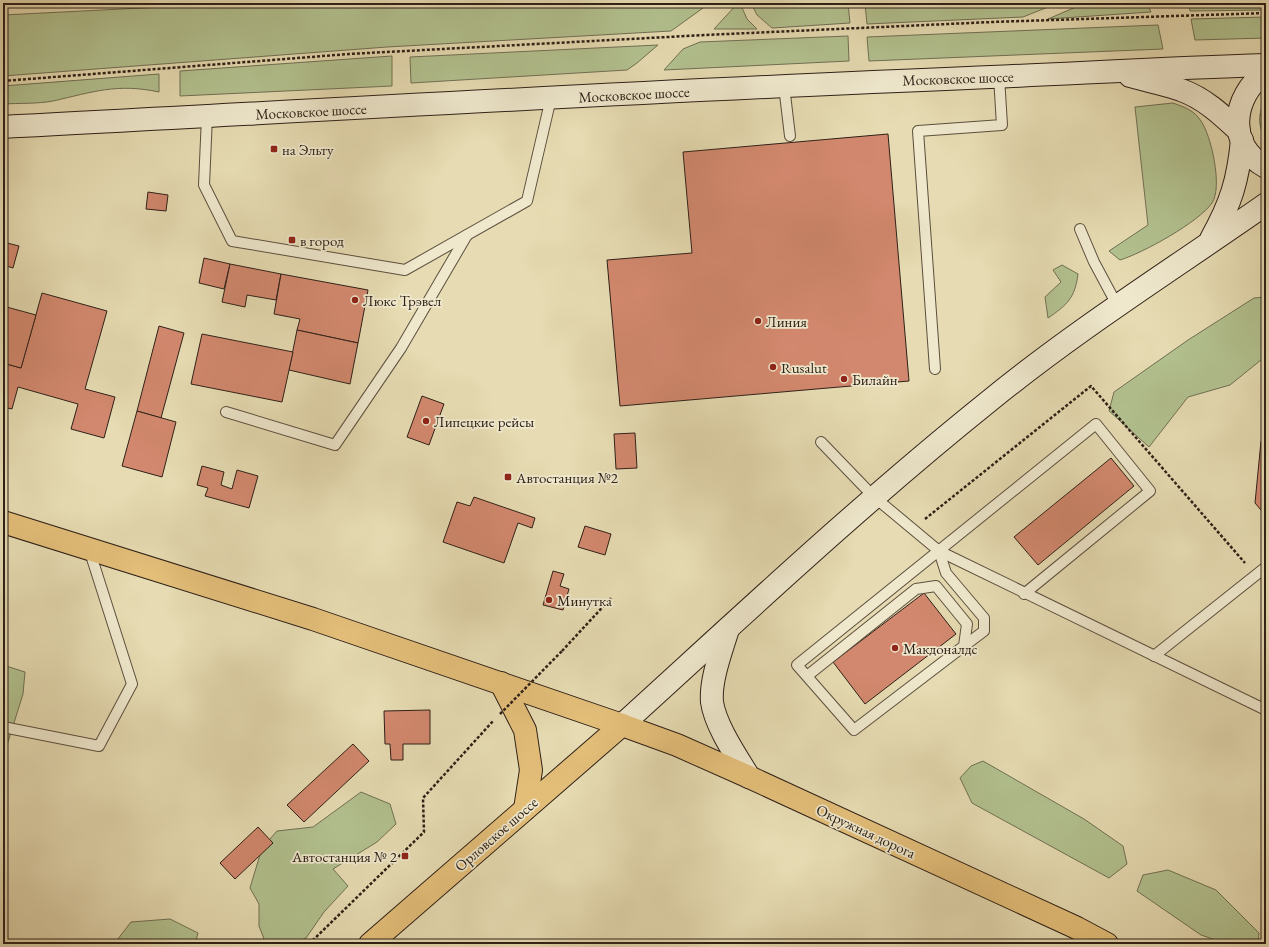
<svg xmlns="http://www.w3.org/2000/svg" width="1269" height="947" viewBox="0 0 1269 947" font-family="'EB Garamond',serif">
<style>
.green{fill:#b2c18f;stroke:#707053}
.building{fill:#d2886e;stroke:#2e2017}
.lines{fill:none;stroke-linecap:round;stroke-linejoin:round}
.lane-casing{stroke:#5c4f3e;stroke-width:12}
.secondary-casing{stroke:#2e2017;stroke-width:24}
.primary-casing{stroke:#2e2017;stroke-width:24}
.highway-casing{stroke:#2e2017;stroke-width:24}
.path{stroke:#2e2017;stroke-width:2.5;stroke-dasharray:3 2;stroke-linecap:butt}
.lane{stroke:#efe8cd;stroke-width:10}
.secondary{stroke:#efe8cd;stroke-width:22}
.primary{stroke:#e3be79;stroke-width:22}
.highway{stroke:#e3be79;stroke-width:22}
.path-bridge{stroke:#2e2017;stroke-width:2.5;stroke-dasharray:3 2;stroke-linecap:butt}
.poi-dot{fill:#8f2418;stroke:#efe8cd;stroke-width:1.5}
.labels{text-anchor:middle;dominant-baseline:central;stroke-width:3.5;stroke-linejoin:round;paint-order:stroke}
.street-label{font-size:15px;fill:#2e2017;stroke:#efe8cd}
.poi-label{font-size:15px;fill:#2e2017;stroke:#efe8cd;text-anchor:start}
</style>
<rect width="100%" height="100%" fill="#e6dbb2"/>
<filter id="stains"><feTurbulence type="fractalNoise" baseFrequency=".005" numOctaves="4"/><feColorMatrix values="0 0 0 0 .2 0 0 0 0 .09 0 0 0 0 .02 0 0 0 .5 -.17"/></filter>
<radialGradient id="worn" r=".72"><stop offset=".6" stop-color="#630" stop-opacity="0"/><stop offset="1" stop-color="#630" stop-opacity=".3"/></radialGradient>
<!-- green -->
<g class="green">
<path d="M241,3H710L671,31L387,47L3,76V15Z"/>
<path d="M738,3H740L747,19L757,29H714Z"/>
<path d="M751,3H848L850,23L772,28L757,15Z"/>
<path d="M865,3H1058L1023,17L867,24Z"/>
<path d="M1085,3H1147L1151,12L1048,19Z"/>
<path d="M1189,3H1266V10L1190,11Z"/>
<path d="M1266,17V38L1195,40L1191,19Z"/>
<path d="M1158,25L1163,49L869,61L867,37Z"/>
<path d="M848,36L849,61L664,70L683,49L700,42Z"/>
<path d="M658,45L637,63L627,70L411,83L410,57Z"/>
<path d="M392,56V86L180,96V71Z"/>
<path d="M159,74V92C117,83 93,92 53,101C37,104 19,103 3,104V86Z"/>
<path d="M1266,101V140C1258,127 1257,113 1266,101Z"/>
<path d="M1173,103C1184,107 1194,110 1201,121C1211,135 1223,187 1212,203C1199,222 1143,253 1120,260L1109,251L1148,225L1135,107Z"/>
<path d="M1062,265L1078,274C1075,298 1067,305 1048,318L1045,297L1061,282L1053,270Z"/>
<path d="M1266,297V356L1230,385L1188,397L1149,447L1109,411L1114,392L1188,340L1254,298Z"/>
<path d="M3,665L25,672L23,694L3,758Z"/>
<path d="M983,761L1084,819L1123,846L1127,864L1109,878L972,803L960,778L971,766Z"/>
<path d="M361,792L390,804L396,824L377,842L333,869L348,886L324,912L306,938L292,944H266L259,926V904L250,888L262,848L277,831L313,827Z"/>
<path d="M1168,870L1216,890L1259,933L1258,944H1227L1201,935L1137,891L1143,875Z"/>
<path d="M170,919L198,933L195,944H114L131,922Z"/>
</g>
<!-- building -->
<g class="building">
<path d="M888,134L909,381L620,406L607,260L692,253L683,152Z"/>
<path d="M148,192L168,195L166,211L146,209Z"/>
<path d="M3,242L19,246L13,268L3,265Z"/>
<path d="M204,258L230,264L224,289L199,283Z"/>
<path d="M230,264L281,274L276,300L247,295L245,307L222,302Z"/>
<path d="M281,274L368,290L358,343L297,330L300,319L274,314Z"/>
<path d="M42,293L107,311L85,389L115,397L104,438L71,429L78,404L18,387L12,409L3,407V363L21,368Z"/>
<path d="M3,306L36,315L21,368L3,363Z"/>
<path d="M159,326L184,333L161,418L137,411Z"/>
<path d="M297,330L358,343L350,384L289,370Z"/>
<path d="M202,334L293,352L282,402L191,384Z"/>
<path d="M422,396L444,404L429,445L407,437Z"/>
<path d="M137,411L176,422L162,477L122,466Z"/>
<path d="M635,433L637,468L616,469L614,434Z"/>
<path d="M1266,437V516L1255,503L1261,441Z"/>
<path d="M1111,458L1134,486L1038,565L1014,537Z"/>
<path d="M202,466L224,472L221,485L232,489L237,470L258,476L249,508L205,496L208,488L197,485Z"/>
<path d="M474,497L535,518L532,528L518,523L504,563L443,542L457,502L470,506Z"/>
<path d="M585,526L611,534L605,555L578,547Z"/>
<path d="M553,571L564,574L560,586L569,589L563,610L543,605Z"/>
<path d="M924,593L956,634L865,704L833,662Z"/>
<path d="M430,710V744H403V760H391L390,744H385L384,711Z"/>
<path d="M353,744L369,761L304,822L287,805Z"/>
<path d="M258,827L273,843L235,879L220,863Z"/>
</g>
<g class="lines">
<!-- lane casing -->
<g class="lane-casing">
<g id="lane">
<path d="M784,86L790,136"/>
<path d="M207,116L204,185L232,241L405,270L527,201L551,98"/>
<path d="M1080,229L1094,262L1117,305"/>
<path d="M935,369L918,131L1002,125L999,77"/>
<path d="M226,412L335,445L401,348L467,235"/>
<path d="M821,442L873,496L939,551L1266,710"/>
<path d="M939,551L946,573L984,618V631L964,646"/>
<path d="M1154,656L1266,567"/>
<path d="M807,676L916,589L936,586L967,624L964,646L854,730L797,665L1096,424L1150,491L1024,594"/>
<path d="M3,727L99,746L132,684L89,549"/>
</g>
</g>
<!-- secondary casing -->
<g class="secondary-casing">
<g id="secondary">
<path d="M1266,72C1232,96 1226,145 1266,167"/>
<path d="M1130,76C1147,81 1165,84 1181,90C1204,98 1222,115 1239,131"/>
<path d="M3,127C325,110 646,91 968,78C1067,74 1166,68 1266,65"/>
<path d="M1211,239C1231,203 1238,181 1242,140"/>
<path d="M728,629C722,649 710,680 712,702C715,725 737,757 749,777"/>
<path d="M622,725C743,615 861,504 988,402C1076,330 1173,269 1266,204"/>
</g>
</g>
<!-- primary casing -->
<g class="primary-casing">
<g id="primary">
<path d="M3,522L313,619L622,725"/>
<path d="M501,683L525,730L531,770L525,809"/>
</g>
</g>
<!-- highway casing -->
<g class="highway-casing">
<path id="highway" d="M370,944L622,725L677,745L749,777L1077,928L1107,944"/>
</g>
<!-- path -->
<g class="path">
<path d="M3,81L349,54L705,35L992,22L1266,13"/>
<path d="M925,519L1091,386L1245,563"/>
<path d="M562,651L611,598"/>
<path d="M309,944L424,832L423,798L494,720"/>
</g>
<!-- lane -->
<use href="#lane" class="lane"/>
<!-- secondary -->
<use href="#secondary" class="secondary"/>
<!-- primary -->
<use href="#primary" class="primary"/>
<!-- highway -->
<use href="#highway" class="highway"/>
<!-- path-bridge -->
<path class="path-bridge" d="M500,714L562,651"/>
</g>
<!-- markers -->
<g class="poi-dot">
<rect x="270" y="145" width="8" height="8" rx="2"/>
<rect x="288" y="236" width="8" height="8" rx="2"/>
<circle cx="355" cy="300" r="4"/>
<circle cx="758" cy="321" r="4"/>
<circle cx="773" cy="367" r="4"/>
<circle cx="844" cy="379" r="4"/>
<circle cx="426" cy="421" r="4"/>
<rect x="504" y="473" width="8" height="8" rx="2"/>
<circle cx="549" cy="600" r="4"/>
<circle cx="895" cy="648" r="4"/>
<rect x="401" y="852" width="8" height="8" rx="2"/>
</g>
<g class="labels">
<!-- street labels -->
<g class="street-label">
<text transform="translate(958 78) rotate(-2)">Московское шоссе</text>
<text transform="translate(634 94) rotate(-3)">Московское шоссе</text>
<text transform="translate(311 111) rotate(-3)">Московское шоссе</text>
<text transform="translate(866 831) rotate(25)">Окружная дорога</text>
<text transform="translate(496 834) rotate(-41)">Орловское шоссе</text>
</g>
<!-- poi labels -->
<g class="poi-label">
<text x="282" y="149">на Эльту</text>
<text x="300" y="240">в город</text>
<text x="363" y="300">Люкс Трэвел</text>
<text x="766" y="321">Линия</text>
<text x="781" y="367">Rusalut</text>
<text x="852" y="379">Билайн</text>
<text x="434" y="421">Липецкие рейсы</text>
<text x="516" y="477">Автостанция №2</text>
<text x="557" y="600">Минутка</text>
<text x="903" y="648">Макдоналдс</text>
<text x="397" y="856" text-anchor="end">Автостанция № 2</text>
</g>
</g>
<!-- margin -->
<rect width="1269" height="947" fill="none" stroke="#e6dbb2" stroke-width="16"/>
<rect x="4" y="4" width="1261" height="939" fill="none" stroke="#2e2017" stroke-width="2"/>
<rect x="8" y="8" width="1253" height="931" fill="none" stroke="#2e2017"/>
<rect width="100%" height="100%" filter="url(#stains)"/>
<rect width="100%" height="100%" fill="url(#worn)"/>
</svg>
